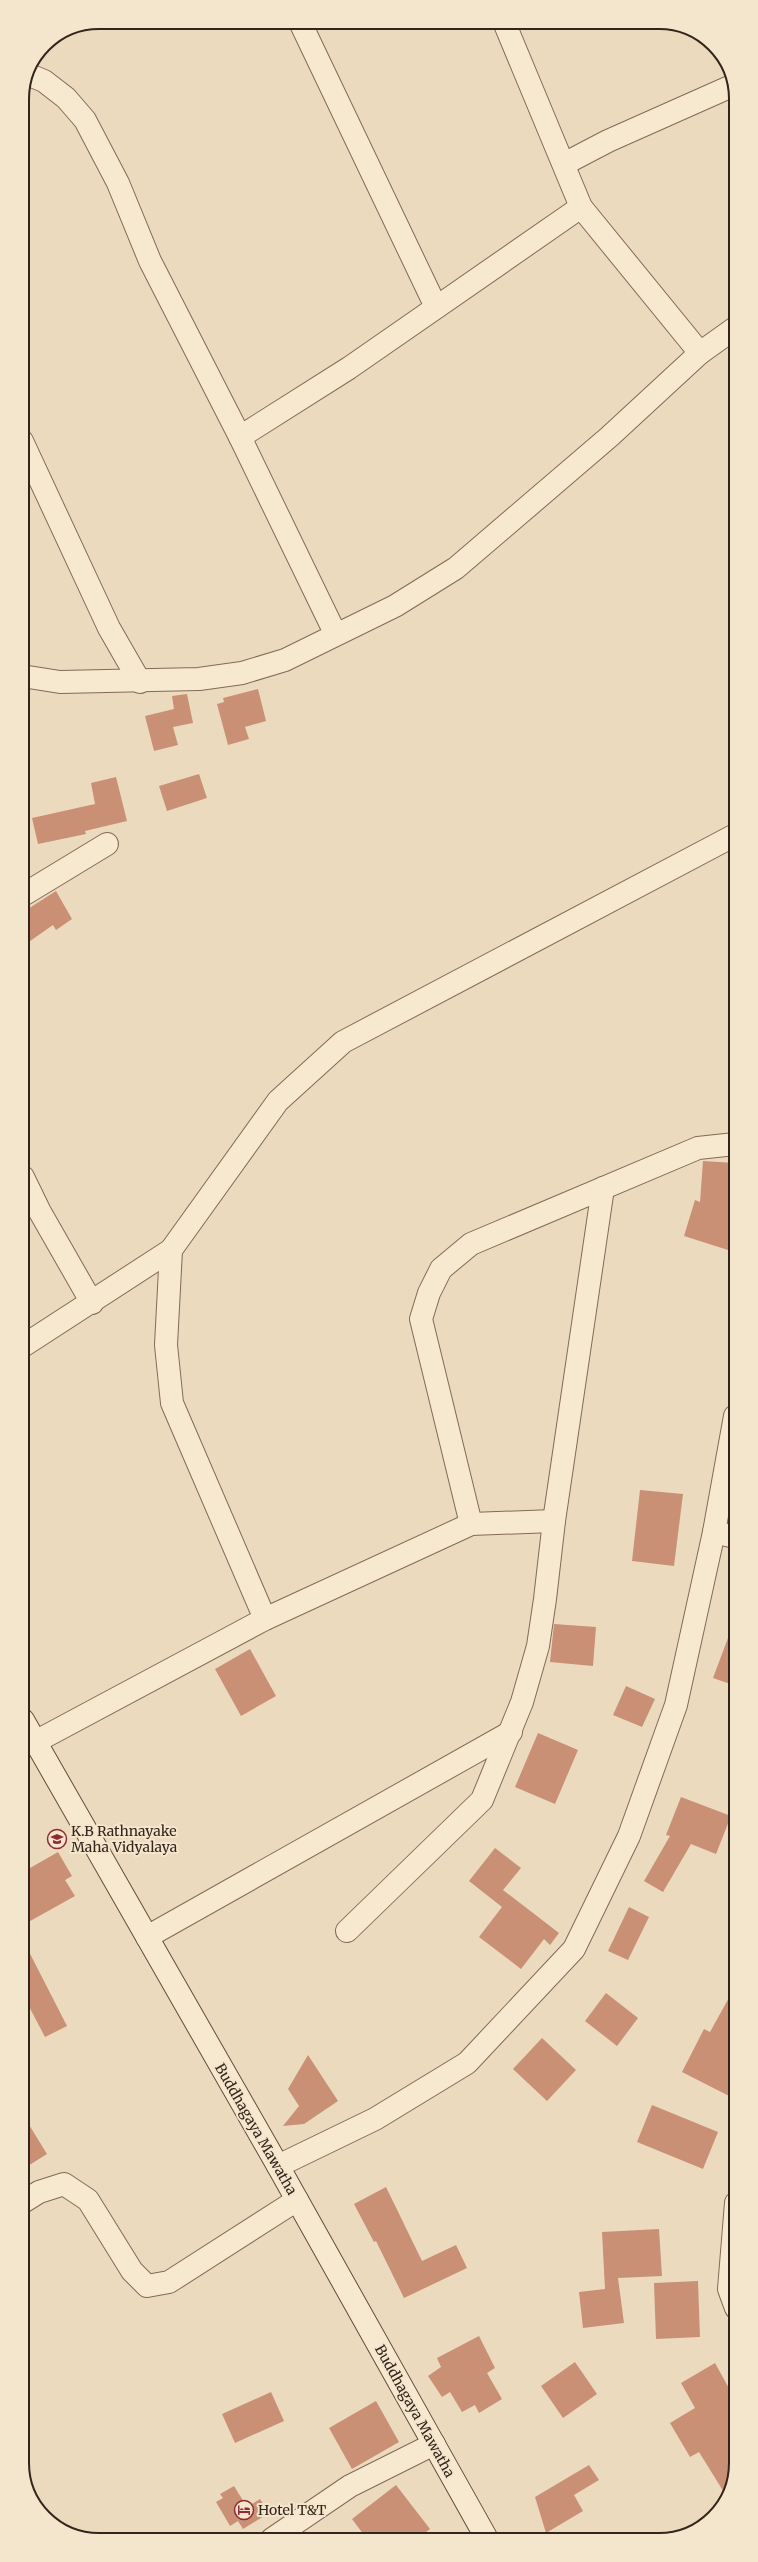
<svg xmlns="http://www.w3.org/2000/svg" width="758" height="2562" viewBox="0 0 758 2562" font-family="Merriweather,serif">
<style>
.building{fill:#c99075}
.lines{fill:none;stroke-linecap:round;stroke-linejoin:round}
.minor-casing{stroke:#836a57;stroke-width:24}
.secondary-casing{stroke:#654c3b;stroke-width:24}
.minor{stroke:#f7e8d0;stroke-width:22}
.secondary{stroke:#f7e8d0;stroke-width:22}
.labels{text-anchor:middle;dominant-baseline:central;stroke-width:4;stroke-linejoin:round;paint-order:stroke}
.poi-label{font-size:14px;fill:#33251c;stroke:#f4e5cd;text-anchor:start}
.street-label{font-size:14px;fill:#33251c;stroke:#f4e5cd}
.rim{fill:none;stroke:#33251c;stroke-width:2}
</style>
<rect width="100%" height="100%" fill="#ecdabe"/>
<!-- building -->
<g class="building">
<path d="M258,689L266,721L245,727L249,739L228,745L217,704L224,702L223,698Z"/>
<path d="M187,694L193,723L173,727L178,745L154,751L145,716L174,709L172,696Z"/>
<path d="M199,774L207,798L167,811L159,786Z"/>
<path d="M116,777L127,821L85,831L86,834L38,844L32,818L95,804L91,783Z"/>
<path d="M56,891L72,919L56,930L53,925L23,946V912Z"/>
<path d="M703,1161L735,1163V1229L728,1250L684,1236L695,1200L700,1202Z"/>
<path d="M640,1490L683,1494L674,1566L632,1561Z"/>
<path d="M734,1622H735L736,1686L713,1678Z"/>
<path d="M554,1624L596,1627L593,1666L550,1662Z"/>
<path d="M250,1649L276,1696L241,1716L215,1669Z"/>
<path d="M626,1686L655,1699L642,1727L613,1715Z"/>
<path d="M538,1733L578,1750L555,1804L515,1787Z"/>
<path d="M681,1797L731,1816L716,1854L691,1844L663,1892L644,1881L670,1836L666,1835Z"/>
<path d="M495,1848L521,1868L503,1890L559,1933L550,1945L544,1939L521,1969L479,1937L502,1907L469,1881Z"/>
<path d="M58,1852L72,1876L65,1880L75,1896L23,1925V1872Z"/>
<path d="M629,1907L649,1917L628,1960L608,1951Z"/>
<path d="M23,1940L67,2026L45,2037L23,1995Z"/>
<path d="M736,1985V2087L731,2097L682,2072L704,2029L710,2032Z"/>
<path d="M606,1993L638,2018L617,2046L585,2021Z"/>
<path d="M542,2038L576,2070L547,2101L513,2069Z"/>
<path d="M308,2055L338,2101L304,2124L283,2126L299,2106L288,2089Z"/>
<path d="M652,2105L718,2132L703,2169L637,2142Z"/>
<path d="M23,2115L47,2154L23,2169Z"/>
<path d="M386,2187L422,2261L456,2245L467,2268L404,2298L376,2241L374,2242L354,2204Z"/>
<path d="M659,2229L662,2276L618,2278L624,2323L583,2328L579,2292L605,2289L602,2232Z"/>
<path d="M698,2281L700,2337L656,2339L654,2283Z"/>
<path d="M479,2336L495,2368L487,2373L502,2399L479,2413L475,2405L462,2412L450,2392L442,2397L428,2376L441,2367L437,2358Z"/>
<path d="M575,2362L597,2394L563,2418L541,2386Z"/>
<path d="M715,2363L736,2401V2463L725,2494L699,2452L690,2457L670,2423L695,2408L681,2383Z"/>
<path d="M271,2392L284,2421L235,2443L222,2414Z"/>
<path d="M376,2401L399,2442L352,2469L329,2428Z"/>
<path d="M589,2465L599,2480L574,2495L583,2511L546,2533L535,2497Z"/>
<path d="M396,2485L430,2529L417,2539H367L352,2519Z"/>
<path d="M234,2486L247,2507L260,2499L269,2513L243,2529L238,2521L230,2526L216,2502L223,2498L220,2494Z"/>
</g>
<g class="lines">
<!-- minor casing -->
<g class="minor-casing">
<g id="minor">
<path d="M300,22L436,307"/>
<path d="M504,22L581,207L700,353"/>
<path d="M27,74L44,81L66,98L85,120L118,183L150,261L240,437L335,633"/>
<path d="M564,164L608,141L734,85"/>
<path d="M240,437L349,368L581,207"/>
<path d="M22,441L109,628L140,682"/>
<path d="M22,676L60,682L199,679L242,673L285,660L395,606L456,568L609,437L700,353L735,328"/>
<path d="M23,895L107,844"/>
<path d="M23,1177L40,1212L92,1303"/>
<path d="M171,1250L166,1345L172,1403L265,1619"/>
<path d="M23,1346L171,1250L278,1101L343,1042L735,835"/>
<path d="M471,1524L421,1319L429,1293L441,1269L471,1244L698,1148L735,1144"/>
<path d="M714,1532L735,1537"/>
<path d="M35,1742L265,1619L471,1524L554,1521"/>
<path d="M347,1931L482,1800L522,1702L538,1646L545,1599L554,1521L603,1188"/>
<path d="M147,1937L511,1732"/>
<path d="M278,2166L375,2119L467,2063L574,1949L629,1836L676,1705L714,1532L735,1416"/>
<path d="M23,2202L39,2192L64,2184L88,2200L132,2271L147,2286L169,2282L297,2200"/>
<path d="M736,2203L729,2289L736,2308"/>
<path d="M272,2539L350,2486L434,2444"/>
</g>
</g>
<!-- secondary casing -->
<g class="secondary-casing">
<path id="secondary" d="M23,1720L278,2166L487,2539"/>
</g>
<!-- minor -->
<use href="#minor" class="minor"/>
<!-- secondary -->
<use href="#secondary" class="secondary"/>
</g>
<!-- icons -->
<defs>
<g id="school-ring" transform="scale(1)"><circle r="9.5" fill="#f4e5cd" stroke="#902a34" stroke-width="1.5"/><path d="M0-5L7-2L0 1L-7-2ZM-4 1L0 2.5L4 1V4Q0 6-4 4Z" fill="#902a34"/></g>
<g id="hotel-ring" transform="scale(1)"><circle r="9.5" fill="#f4e5cd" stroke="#902a34" stroke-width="1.5"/><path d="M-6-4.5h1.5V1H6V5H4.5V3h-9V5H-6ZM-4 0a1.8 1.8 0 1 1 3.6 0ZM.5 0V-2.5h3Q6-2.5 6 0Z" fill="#902a34"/></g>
</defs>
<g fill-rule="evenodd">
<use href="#school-ring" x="57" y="1839"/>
<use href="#hotel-ring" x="244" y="2510"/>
</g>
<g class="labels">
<!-- poi labels -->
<g class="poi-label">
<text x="71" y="1831">K.B Rathnayake<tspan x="71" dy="16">Maha Vidyalaya</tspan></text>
<text x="258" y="2510">Hotel T&amp;T</text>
</g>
<!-- street labels -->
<g class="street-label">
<text transform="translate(256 2129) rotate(60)">Buddhagaya Mawatha</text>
<text transform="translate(415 2411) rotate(61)">Buddhagaya Mawatha</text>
</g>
</g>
<!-- crop -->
<path d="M0 0H758V2562H0ZM99 29H659A70 70 0 0 1 729 99V2463A70 70 0 0 1 659 2533H99A70 70 0 0 1 29 2463V99A70 70 0 0 1 99 29Z" fill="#f4e5cd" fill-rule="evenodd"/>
<path class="rim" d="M99 29H659A70 70 0 0 1 729 99V2463A70 70 0 0 1 659 2533H99A70 70 0 0 1 29 2463V99A70 70 0 0 1 99 29Z"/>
</svg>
